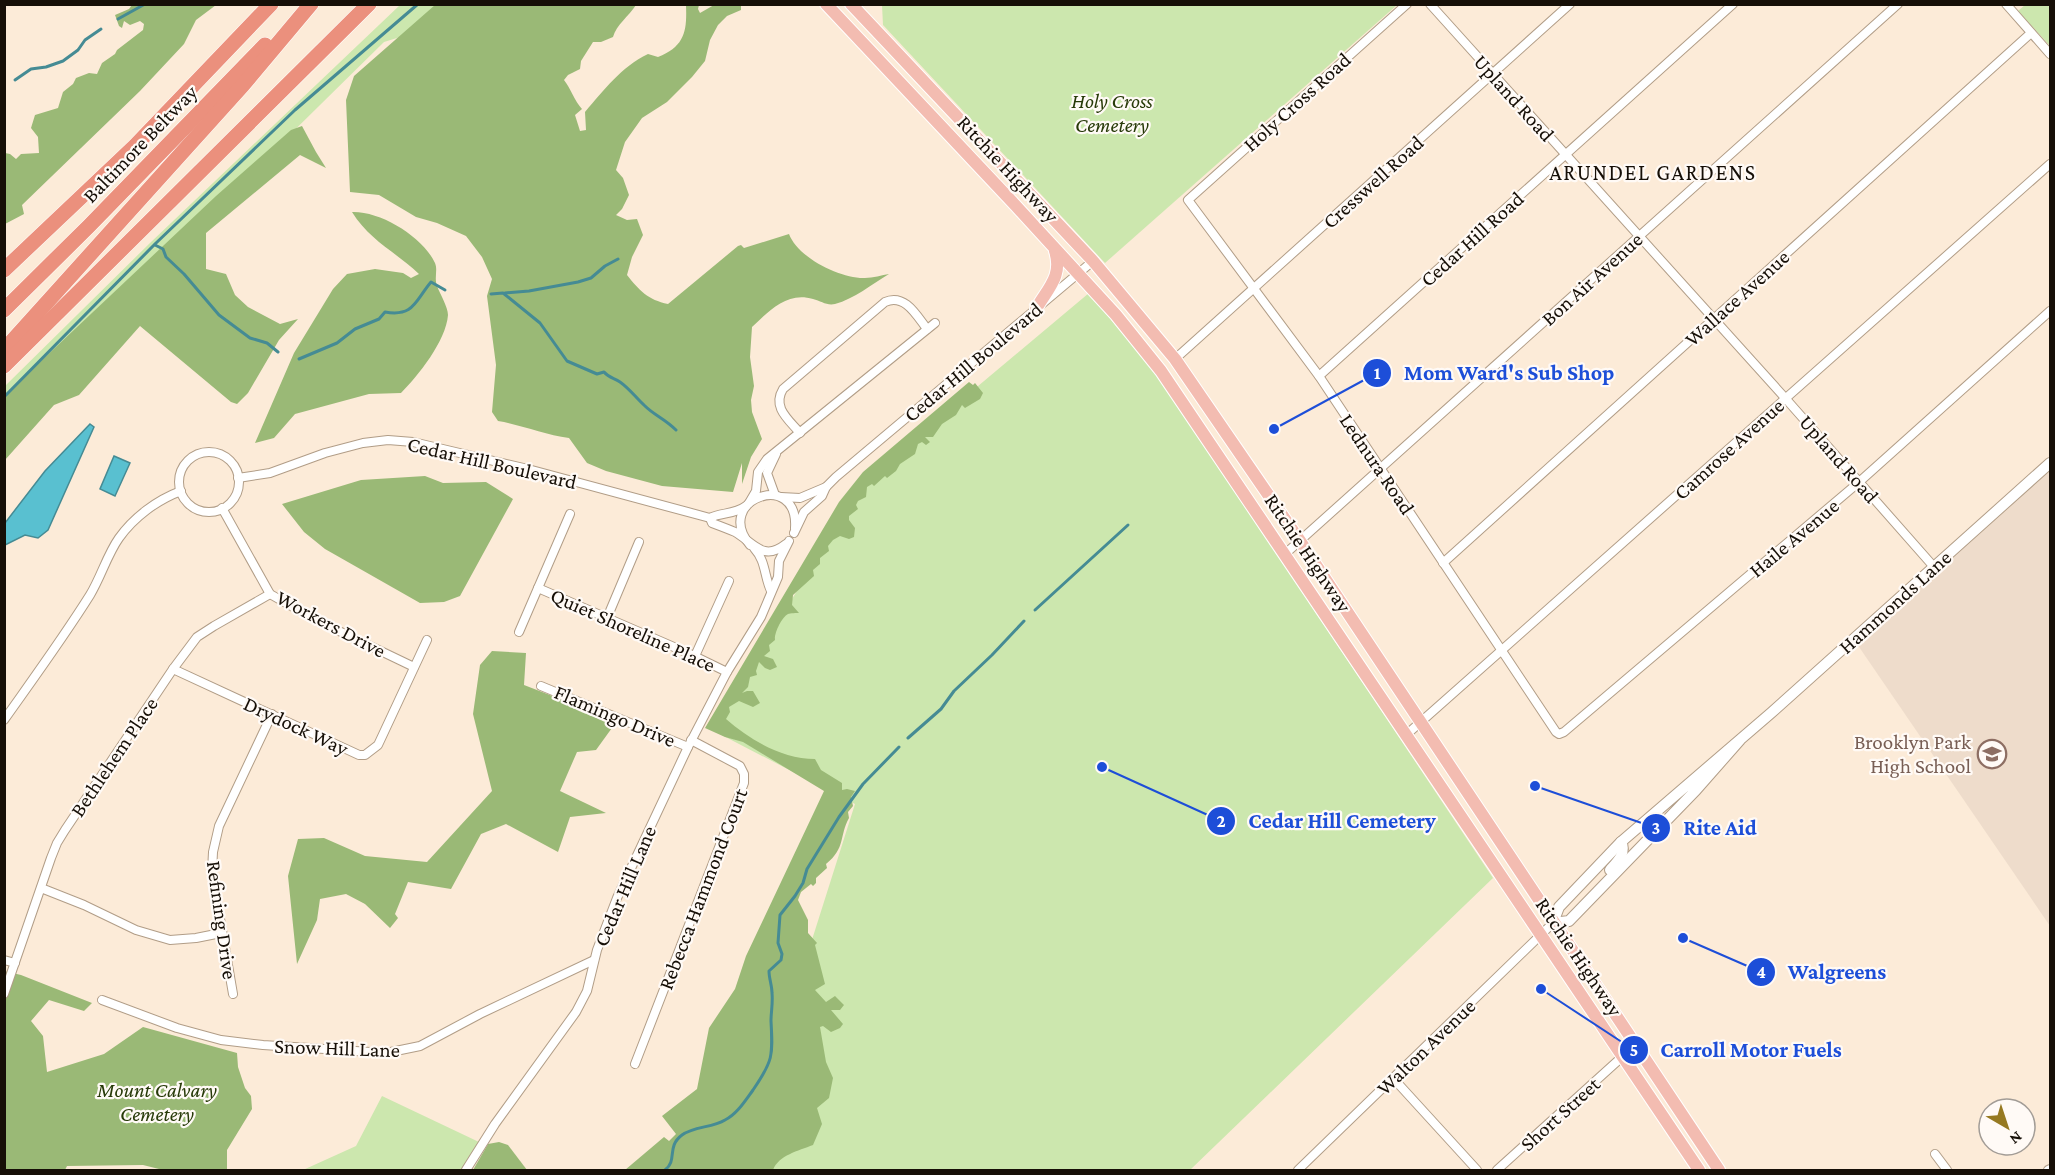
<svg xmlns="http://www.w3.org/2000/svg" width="2055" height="1175" viewBox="0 0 2055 1175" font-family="'Crimson Pro',serif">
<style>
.industrial{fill:#eedccb}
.green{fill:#cce7ae}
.forest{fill:#9ab976}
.water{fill:#59c0d0;stroke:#458b94;stroke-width:1.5}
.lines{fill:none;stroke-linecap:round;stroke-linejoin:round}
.stream{stroke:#458b94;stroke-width:3}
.minor-casing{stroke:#b19d87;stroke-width:10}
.tertiary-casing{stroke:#b19d87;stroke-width:12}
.primary-casing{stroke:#fff;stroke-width:14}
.motorway-casing{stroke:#fff;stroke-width:16}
.minor{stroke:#fff;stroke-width:8}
.tertiary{stroke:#fff;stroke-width:10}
.primary{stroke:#f3bcb1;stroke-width:12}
.motorway{stroke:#eb907d;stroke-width:15}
.labels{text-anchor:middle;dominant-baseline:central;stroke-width:4.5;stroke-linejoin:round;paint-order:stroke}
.street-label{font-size:21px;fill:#160f07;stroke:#fffaf6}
.park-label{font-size:21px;font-style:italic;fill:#273a08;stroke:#fffaf6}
.education-label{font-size:21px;fill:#785e54;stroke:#fffaf6;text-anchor:end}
.neighbourhood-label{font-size:22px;letter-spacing:1.5px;fill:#160f07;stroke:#fffaf6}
.leader{fill:none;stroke:#1d4ed8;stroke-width:2}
.callout-dot{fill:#1d4ed8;stroke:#fffaf6;stroke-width:2}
.mark-label{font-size:18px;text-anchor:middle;font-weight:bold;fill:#fff}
.callout-label{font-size:22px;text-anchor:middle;font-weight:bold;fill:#1d4ed8;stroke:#fffaf6;stroke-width:4.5;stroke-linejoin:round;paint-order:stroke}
</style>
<rect width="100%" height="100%" fill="#fcebd8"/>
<!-- industrial -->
<path class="industrial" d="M2050,471V926L1857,644Z"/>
<!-- green -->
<g class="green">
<path d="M400,5H503L384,42L5,415V386L150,243Z"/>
<path d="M882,5V4L1397,5L1105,263L883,25Z"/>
<path d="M2025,5H2050V46L2018,11Z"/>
<path d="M1089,293L1156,374L1493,878L1190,1170H680L753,1126L855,804L714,731L840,518L859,492L903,449Z"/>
<path d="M382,1096L479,1142L462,1170H303L356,1146Z"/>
</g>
<!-- forest -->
<g class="forest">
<path d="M132,5H216L196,20L184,44L140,91L22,205L24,214L5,224V153L10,154L16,159L21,154L39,153L38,137L31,128L35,115L58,108L63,92L73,84L76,78L89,73L97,74L102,63L115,54L117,50L143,30L144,24L140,21L130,25L124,21L122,28L119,26L115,15L129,9Z"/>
<path d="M435,5H636C629,16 616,25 613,37L601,42H593L581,61L580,69L568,75L564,80C571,89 574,100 582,109L575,115L580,131L586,130L585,112C604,90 621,67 648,54L658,57C685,46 687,31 686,5H699L698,9L700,13L714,5H741V10L727,16L718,25L710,40L705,61L692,77L667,102L642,118L625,142L616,170L623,178L629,195L622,209L616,215L627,220L637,219L643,235L632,257L627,275C639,290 648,300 668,304L738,246L741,245L744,248L789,234C798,258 841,279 865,278C873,278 882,275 889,274C872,284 854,299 835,304C827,306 821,301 813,299C787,291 769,311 752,327L750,357L754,386L751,400L752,412L762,439L751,457L742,484V463L733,492L662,486L606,471L587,463L569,438C545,435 522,425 498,421L492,412L496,365L487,296L492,279L482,257L466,236L437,223L416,217L379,195L350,192L346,100L354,76Z"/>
<path d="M302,126L316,152L326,168L300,155L206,233V269L226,274L235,295L248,307L280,324L298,319L279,340L248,393L237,404L231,402L140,326L79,395L54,405L5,460V395L216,196L291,130Z"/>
<path d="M352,212C381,211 423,237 435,263C438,270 434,278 437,286C440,294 448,307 448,315C446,341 418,376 401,393L369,394L295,414L274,438L255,443L294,353L333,289L347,274L375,269L403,273L411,278L419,274C396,252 370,241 352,212Z"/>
<path d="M969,382L973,385L975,383L983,393L980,399L965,408L962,405L956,415L942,424L933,437H925L930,442L926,445L922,442L918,444L915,454L900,464L896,471L887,478L885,476L874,486L872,484L867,487L866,497L858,501L856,505L858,509L849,516V520L855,528L854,537L849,539L840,536L833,540L828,546L829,551L820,558V564L813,570L814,576L793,595L792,605L799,613C797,613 790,613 788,614C782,617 774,633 775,640L769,645L770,651L764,656L773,659L777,667L770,670L765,668L759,662L756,671L757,675L750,677L748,687L742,693L747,691H753L760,703L753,707L739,701L729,707L730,712L726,719C750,740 782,759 815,759L821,770L842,783V790L847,789L855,791L851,797L853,806L848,812L849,818C839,836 846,848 826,864L827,868L816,878V883L813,886L811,884L801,892L798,900L808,920V933L817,943L815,945L825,984L815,990L826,1002L835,996L844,1005L840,1010H831L843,1024L840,1028L831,1032L823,1026L820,1027L826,1062L833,1078L829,1098L817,1108L822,1124L813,1145C798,1151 779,1155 773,1170H625L664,1137L669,1141L676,1134L662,1116L697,1089L709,1028L735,989L746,956L824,791L743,742L725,737L705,728L839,502L863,472Z"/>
<path d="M425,476L443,483L486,482L513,499L460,596L444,602L420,603L325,549L304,532L282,504L361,480Z"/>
<path d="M492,651L526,653L524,685L617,721L596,750L577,752L560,791L606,813L570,817L558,852L506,824L481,834L451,889L408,882L395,914L398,918L390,928L365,904L346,894L320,899L317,920L297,964L288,876L298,839L324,838L365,856L427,862L492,791L473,714L480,665Z"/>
<path d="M4,971L21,975L92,1003L84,1011L49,1000L31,1021L43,1036L47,1072L104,1054L143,1027L237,1053L238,1067L245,1088L251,1096L252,1109L227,1150V1170H163L143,1165L67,1166L65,1170H5Z"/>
<path d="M499,1142L508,1145L527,1170H473L488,1144Z"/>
</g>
<!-- water -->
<g class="water">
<path d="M90,424L94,427L48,530L38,538L25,535L5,545V523L45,471Z"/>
<path d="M114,456L130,463L115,496L100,489Z"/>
</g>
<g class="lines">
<!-- stream -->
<g class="stream">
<path d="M118,19L145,4"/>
<path d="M15,80L31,69L46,67L63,61L78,50L85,40L101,29"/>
<path d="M155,245L163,249L166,257L184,274L219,315L250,338L267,343L278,352"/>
<path d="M505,293L529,291L578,282L591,278L605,266L618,259"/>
<path d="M491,294L503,293L540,323L567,361L597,374L604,372C609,378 614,378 620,382C630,389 636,398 645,406C654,415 665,419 676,430"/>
<path d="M299,359L337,343L355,329L379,319L385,312C414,317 415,301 431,282L445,290"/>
<path d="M4,397L155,244L295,110L418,4"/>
<path d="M1035,610L1128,525"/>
<path d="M908,738L941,709L954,691L992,655L1024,621"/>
<path d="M665,1170C678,1160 666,1147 682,1135C694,1126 712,1128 725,1120C737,1114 745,1101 753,1090C773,1061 773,1056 771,1021C771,1012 773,1003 772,993C772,985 769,979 769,971L781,960L782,954L778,943L780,915L795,896L803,883L807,869L839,817L863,784L899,747"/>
</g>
<!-- minor casing -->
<g class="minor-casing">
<g id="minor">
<path d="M1407,4L1188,200L1319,376L1556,732L1559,734L1564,732L1858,483L2050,311"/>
<path d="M1430,4L1786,399L1934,567"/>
<path d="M2006,4L2050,54"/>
<path d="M1175,359L1570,4"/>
<path d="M1319,376L1733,4"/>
<path d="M800,433C788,419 772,407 783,389L885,302C905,293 917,316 927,329"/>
<circle cx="209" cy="482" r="30"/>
<path d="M238,478L270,473L325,453L363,443L388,440L413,442L528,469L710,518C721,512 734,515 746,506"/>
<path d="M775,495L767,473L776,454"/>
<path d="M781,497L800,498L826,487"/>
<path d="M749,503L756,491L758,472L767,459L935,323"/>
<path d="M222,508L270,594L316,620L414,667"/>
<path d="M710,518L712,523C720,526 728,529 735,532C754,543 763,562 786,544"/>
<path d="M794,533L804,512L822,496L826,487L836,477L1093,261"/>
<path d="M750,545C712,499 799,469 795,528"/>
<path d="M754,548C766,561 764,576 771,591"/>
<path d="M1285,554L1898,4"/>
<path d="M1443,563L2031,33"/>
<path d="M538,588L690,654L727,672"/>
<path d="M607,618L639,542"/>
<path d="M519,632L570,514"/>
<path d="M695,656L729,581"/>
<path d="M173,669L359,755H365L378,745L427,640"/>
<path d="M541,686L688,747"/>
<path d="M4,720C33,679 63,638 90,595C101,577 107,555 119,538C134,517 157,500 181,491"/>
<path d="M1406,735L2050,164"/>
<path d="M41,888L84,905L136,930L170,940L196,938L221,933"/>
<path d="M4,960L15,963"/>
<path d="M4,994L51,858L57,843L65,830L173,669L197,637L214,626L270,594"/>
<path d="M233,994L212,872L213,852L219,826L272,714"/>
<path d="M102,1000L177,1028L221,1040L263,1045L386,1053L420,1046L480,1014L594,960"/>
<path d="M635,1064L744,783V774L740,766L691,740"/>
<path d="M1393,1078L1477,1170"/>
<path d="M1935,1154L1947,1170"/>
<path d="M466,1170L495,1124L576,1012L587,991L597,950L617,898L688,747L727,672L761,617L778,577L779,561L789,541"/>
<path d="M1298,1170L1553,923"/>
<path d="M1497,1170L1622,1057"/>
<path d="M2048,1170L2050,1169"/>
</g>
</g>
<!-- tertiary casing -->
<g class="tertiary-casing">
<g id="tertiary">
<path d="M1740,740L1696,790L1569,921L1553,923L1559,907L1621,842L1771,713L2050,463"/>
<path d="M1610,870C1617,862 1627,853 1621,842"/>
</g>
</g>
<!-- primary casing -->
<g class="primary-casing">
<g id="primary">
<path d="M826,4L1016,206L1116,315L1161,371L1699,1170"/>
<path d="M851,4L1093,261L1175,359L1300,541L1719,1170"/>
<path d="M1036,309C1048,288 1063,276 1055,251"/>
</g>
</g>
<!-- motorway casing -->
<g class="motorway-casing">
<g id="motorway">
<path d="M4,270L135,146L271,4"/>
<path d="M4,310L89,226L265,45"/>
<path d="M4,350L243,85L311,4"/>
<path d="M4,366L369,4"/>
</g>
</g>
<!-- minor -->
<use href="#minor" class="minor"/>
<!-- tertiary -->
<use href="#tertiary" class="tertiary"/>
<!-- primary -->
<use href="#primary" class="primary"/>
<!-- motorway -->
<use href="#motorway" class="motorway"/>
</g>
<!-- icons -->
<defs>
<g id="school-ring" transform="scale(1.5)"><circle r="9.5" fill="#fffaf6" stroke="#8d6e63" stroke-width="1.5"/><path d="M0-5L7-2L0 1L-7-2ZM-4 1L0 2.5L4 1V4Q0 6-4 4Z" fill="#8d6e63"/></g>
</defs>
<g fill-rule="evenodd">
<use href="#school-ring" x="1992" y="754"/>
</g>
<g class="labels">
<!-- street labels -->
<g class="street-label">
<text transform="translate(1514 98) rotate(48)">Upland Road</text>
<text transform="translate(1297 102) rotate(-42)">Holy Cross Road</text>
<text transform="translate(140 144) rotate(-46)">Baltimore Beltway</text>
<text transform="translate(1008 169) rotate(47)">Ritchie Highway</text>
<text transform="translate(1373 182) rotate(-42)">Cresswell Road</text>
<text transform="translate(1472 239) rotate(-42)">Cedar Hill Road</text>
<text transform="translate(1592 279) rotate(-42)">Bon Air Avenue</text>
<text transform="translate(1737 298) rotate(-42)">Wallace Avenue</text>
<text transform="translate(973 362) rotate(-40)">Cedar Hill Boulevard</text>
<text transform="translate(1729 449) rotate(-42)">Camrose Avenue</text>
<text transform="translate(1839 459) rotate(49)">Upland Road</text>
<text transform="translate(492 463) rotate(13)">Cedar Hill Boulevard</text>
<text transform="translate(1377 464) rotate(56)">Lednura Road</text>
<text transform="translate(1794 538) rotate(-40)">Haile Avenue</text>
<text transform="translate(1308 553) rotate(56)">Ritchie Highway</text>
<text transform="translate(1895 602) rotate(-42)">Hammonds Lane</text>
<text transform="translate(331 624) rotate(28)">Workers Drive</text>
<text transform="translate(633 630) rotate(24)">Quiet Shoreline Place</text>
<text transform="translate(615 716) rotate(23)">Flamingo Drive</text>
<text transform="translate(296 726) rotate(25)">Drydock Way</text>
<text transform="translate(114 757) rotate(-56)">Bethlehem Place</text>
<text transform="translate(625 886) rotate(-67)">Cedar Hill Lane</text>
<text transform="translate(703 889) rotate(-69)">Rebecca Hammond Court</text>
<text transform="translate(222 920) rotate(82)">Refining Drive</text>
<text transform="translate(1579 957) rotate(56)">Ritchie Highway</text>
<text transform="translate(1426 1047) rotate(-44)">Walton Avenue</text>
<text transform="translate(337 1048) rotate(2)">Snow Hill Lane</text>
<text transform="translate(1560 1114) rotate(-42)">Short Street</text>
</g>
<!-- park labels -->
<g class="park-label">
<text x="1112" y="101">Holy Cross<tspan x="1112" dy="24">Cemetery</tspan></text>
<text x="157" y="1090">Mount Calvary<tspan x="157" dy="24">Cemetery</tspan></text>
</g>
<!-- education labels -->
<g class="education-label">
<text x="1971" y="742">Brooklyn Park<tspan x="1971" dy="24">High School</tspan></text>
</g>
<!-- neighbourhood labels -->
<g class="neighbourhood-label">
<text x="1653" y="172">ARUNDEL GARDENS</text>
</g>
</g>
<!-- callouts -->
<path class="leader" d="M1274 429L1377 373M1102 767L1221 821M1535 786L1656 828M1683 938L1761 972M1541 989L1634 1050"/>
<g class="callout-dot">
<circle cx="1274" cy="429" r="6"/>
<circle cx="1102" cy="767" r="6"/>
<circle cx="1535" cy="786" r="6"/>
<circle cx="1683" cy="938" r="6"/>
<circle cx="1541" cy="989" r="6"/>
<circle cx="1377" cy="373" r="15"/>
<circle cx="1221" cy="821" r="15"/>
<circle cx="1656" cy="828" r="15"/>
<circle cx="1761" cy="972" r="15"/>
<circle cx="1634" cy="1050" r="15"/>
</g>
<g class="mark-label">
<text x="1377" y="379">1</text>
<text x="1221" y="827">2</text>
<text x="1656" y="834">3</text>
<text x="1761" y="978">4</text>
<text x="1634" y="1056">5</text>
</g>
<g class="callout-label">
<text x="1509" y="380">Mom Ward's Sub Shop</text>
<text x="1342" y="828">Cedar Hill Cemetery</text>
<text x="1720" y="835">Rite Aid</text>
<text x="1837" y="979">Walgreens</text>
<text x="1751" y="1057">Carroll Motor Fuels</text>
</g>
<!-- border -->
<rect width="2055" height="1175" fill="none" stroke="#160f07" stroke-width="12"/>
<!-- north arrow -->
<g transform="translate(2007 1127) rotate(141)"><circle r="28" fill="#fffaf6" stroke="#a29c96" stroke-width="1.5"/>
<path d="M0-4.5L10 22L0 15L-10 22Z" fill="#967921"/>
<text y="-9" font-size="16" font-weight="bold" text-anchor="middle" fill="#160f07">N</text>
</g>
</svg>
